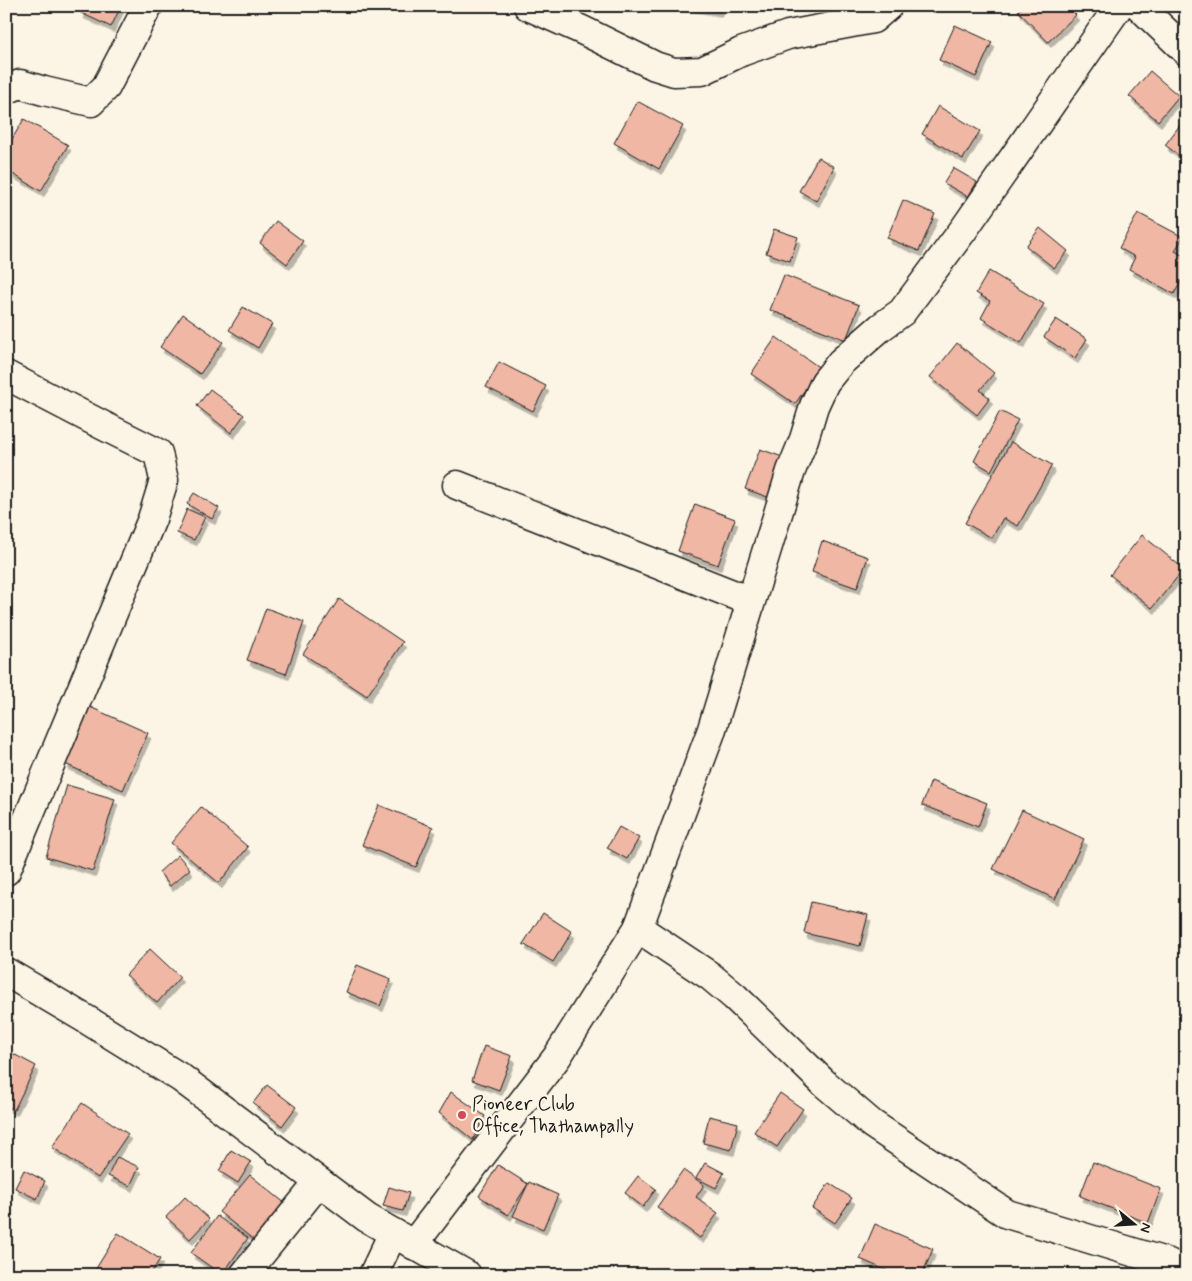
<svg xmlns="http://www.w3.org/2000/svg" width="1192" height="1281" viewBox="0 0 1192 1281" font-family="Mynerve,sans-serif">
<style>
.building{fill:#efb7a4;stroke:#1c1c1c;filter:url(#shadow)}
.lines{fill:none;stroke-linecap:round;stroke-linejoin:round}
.street-casing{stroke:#1c1c1c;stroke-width:31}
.secondary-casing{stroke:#1c1c1c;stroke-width:31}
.street{stroke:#fcf5e5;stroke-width:28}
.secondary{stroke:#fcf5e5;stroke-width:28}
.poi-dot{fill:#d1495b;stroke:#fcf5e5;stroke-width:2}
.labels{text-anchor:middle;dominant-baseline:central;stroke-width:5;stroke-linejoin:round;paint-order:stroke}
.poi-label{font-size:19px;fill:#1c1c1c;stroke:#fcf5e5;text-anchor:start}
</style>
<defs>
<filter id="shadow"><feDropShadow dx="3" dy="5.5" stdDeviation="0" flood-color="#0004"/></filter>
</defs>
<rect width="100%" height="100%" fill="#fcf5e5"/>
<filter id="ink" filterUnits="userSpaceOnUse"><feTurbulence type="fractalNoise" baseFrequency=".02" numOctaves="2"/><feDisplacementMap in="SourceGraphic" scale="10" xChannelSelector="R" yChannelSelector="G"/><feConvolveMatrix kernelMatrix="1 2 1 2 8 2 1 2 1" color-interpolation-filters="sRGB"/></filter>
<g filter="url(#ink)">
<!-- building -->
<g class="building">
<path d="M84,6H121L111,27L81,13Z"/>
<path d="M690,6H720L719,11Z"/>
<path d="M1023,6H1068L1076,15L1048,42L1018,11Z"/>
<path d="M955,25L992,42L976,77L939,60Z"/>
<path d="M1150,71L1179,96L1158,121L1129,96Z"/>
<path d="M637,101L683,126L659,169L614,143Z"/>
<path d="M938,106L980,131L963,159L922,134Z"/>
<path d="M24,119L68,145L41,191L6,170V149Z"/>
<path d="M1183,121L1186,123V161L1165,145Z"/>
<path d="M818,157L834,167L816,201L799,191Z"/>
<path d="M953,168L977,182L968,197L944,183Z"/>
<path d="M903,200L935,214L919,251L887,238Z"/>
<path d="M1138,213L1183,237L1175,251L1186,257V273L1174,294L1129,269L1135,257L1119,248Z"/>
<path d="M276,221L303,241L287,264L260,243Z"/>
<path d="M1040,228L1068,251L1054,268L1026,246Z"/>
<path d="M774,229L798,237L790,261L766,253Z"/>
<path d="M989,271L1044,304L1021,343L981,318L990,301L976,293Z"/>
<path d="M784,275L859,305L846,340L770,310Z"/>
<path d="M243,307L272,324L258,348L229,330Z"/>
<path d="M183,314L223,342L200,374L160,347Z"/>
<path d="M1056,319L1087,339L1075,358L1044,337Z"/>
<path d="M776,337L820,368L795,404L751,374Z"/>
<path d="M957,343L994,373L980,390L990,398L977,415L930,377Z"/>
<path d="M499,362L546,386L533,411L486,387Z"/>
<path d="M210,389L244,415L231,433L197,406Z"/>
<path d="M1000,411L1018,420L991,471L974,461Z"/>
<path d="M1011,442L1052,465L1018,526L1003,518L992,538L965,523Z"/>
<path d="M760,449L791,460L776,500L745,489Z"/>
<path d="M194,493L219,508L212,519L187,504Z"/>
<path d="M695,504L735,519L718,565L678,551Z"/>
<path d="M187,509L205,517L194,540L177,533Z"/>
<path d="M1142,535L1184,569L1152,608L1110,575Z"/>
<path d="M822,541L868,557L857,588L812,572Z"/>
<path d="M339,599L403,642L367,696L303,654Z"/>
<path d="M266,608L304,622L286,674L247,660Z"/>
<path d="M90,707L148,733L123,790L65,764Z"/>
<path d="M931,781L987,803L978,827L922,805Z"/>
<path d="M67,785L115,799L93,871L46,857Z"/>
<path d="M379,805L433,827L416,867L362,845Z"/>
<path d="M201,807L248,847L219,883L171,843Z"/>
<path d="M1022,810L1084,839L1055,899L993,869Z"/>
<path d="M6,815L18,823L6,843Z"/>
<path d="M619,827L639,838L627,859L607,848Z"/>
<path d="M178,855L190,869L170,886L159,872Z"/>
<path d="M811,902L868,915L860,946L804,933Z"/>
<path d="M543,913L572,932L553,962L523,944Z"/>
<path d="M150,949L180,977L157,1003L126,975Z"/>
<path d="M357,965L391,979L380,1006L346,992Z"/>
<path d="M484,1046L512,1056L499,1090L472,1080Z"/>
<path d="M6,1050L36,1066L14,1110L6,1106Z"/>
<path d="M267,1085L296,1107L282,1126L253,1103Z"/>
<path d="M451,1092L485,1116L473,1140L439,1113Z"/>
<path d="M780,1093L803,1109L777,1147L754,1132Z"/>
<path d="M82,1103L128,1134L98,1178L52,1147Z"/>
<path d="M709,1116L738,1123L731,1150L703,1143Z"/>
<path d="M231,1150L251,1162L238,1183L219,1171Z"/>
<path d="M117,1157L139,1167L130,1186L108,1176Z"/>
<path d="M1093,1162L1161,1189L1148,1223L1080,1196Z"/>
<path d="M705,1163L724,1173L716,1188L696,1178Z"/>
<path d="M498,1165L528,1184L508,1215L479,1196Z"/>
<path d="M24,1170L45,1181L37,1199L15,1188Z"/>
<path d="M683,1170L704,1185L696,1197L718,1213L700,1238L657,1207Z"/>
<path d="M250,1175L291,1208L260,1245L219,1212Z"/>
<path d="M638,1176L656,1189L643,1207L625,1193Z"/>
<path d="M529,1182L558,1195L543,1229L513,1216Z"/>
<path d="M829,1183L852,1198L835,1223L812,1208Z"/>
<path d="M389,1187L409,1193L403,1211L383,1206Z"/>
<path d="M185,1197L209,1219L190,1239L166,1217Z"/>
<path d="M217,1216L248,1238L222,1275L191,1253Z"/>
<path d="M875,1224L933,1249L922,1275H897L860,1259Z"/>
<path d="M118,1233L160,1259L150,1275H92Z"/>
</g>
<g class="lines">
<!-- street casing -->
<g class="street-casing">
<g id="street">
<path d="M528,6L582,30L655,66L674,72L702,71L741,52L788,35L873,19L888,6"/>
<path d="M1139,6L1186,51"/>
<path d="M6,90L20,84L44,91L91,102L106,87L148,6"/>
<path d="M6,375L104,426L158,453L164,480L152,519L6,871"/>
<path d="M457,485L750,601"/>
<path d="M638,928L710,976L735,997L824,1083L872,1124L1007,1214L1169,1263L1177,1275"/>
<path d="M413,1245L557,1057L638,928L711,732L791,471L804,439L814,406L825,382L841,362L881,327L902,312L964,229L1119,6"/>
<path d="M244,1275L319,1182"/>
<path d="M373,1275L393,1233"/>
</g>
</g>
<!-- secondary casing -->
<g class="secondary-casing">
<path id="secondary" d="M6,972L84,1018L181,1078L367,1218L467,1275"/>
</g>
<!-- street -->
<use href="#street" class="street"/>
<!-- secondary -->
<use href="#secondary" class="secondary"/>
</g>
</g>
<!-- markers -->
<circle class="poi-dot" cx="462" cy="1115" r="5"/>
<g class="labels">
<!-- poi labels -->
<g class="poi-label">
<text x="472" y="1104">Pioneer Club<tspan x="472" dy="22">Office, Thathampally</tspan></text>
</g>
</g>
<!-- margin -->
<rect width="1192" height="1281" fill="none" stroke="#fcf5e5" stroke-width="25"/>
<rect x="12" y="12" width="1167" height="1256" fill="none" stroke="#1c1c1c" stroke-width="2" filter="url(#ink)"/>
<!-- north arrow -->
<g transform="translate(1134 1224) rotate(108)" stroke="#fcf5e5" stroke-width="4" paint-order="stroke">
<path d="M0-4L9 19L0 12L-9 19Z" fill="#1c1c1c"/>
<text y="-8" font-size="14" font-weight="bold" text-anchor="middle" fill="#1c1c1c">N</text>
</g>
</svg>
